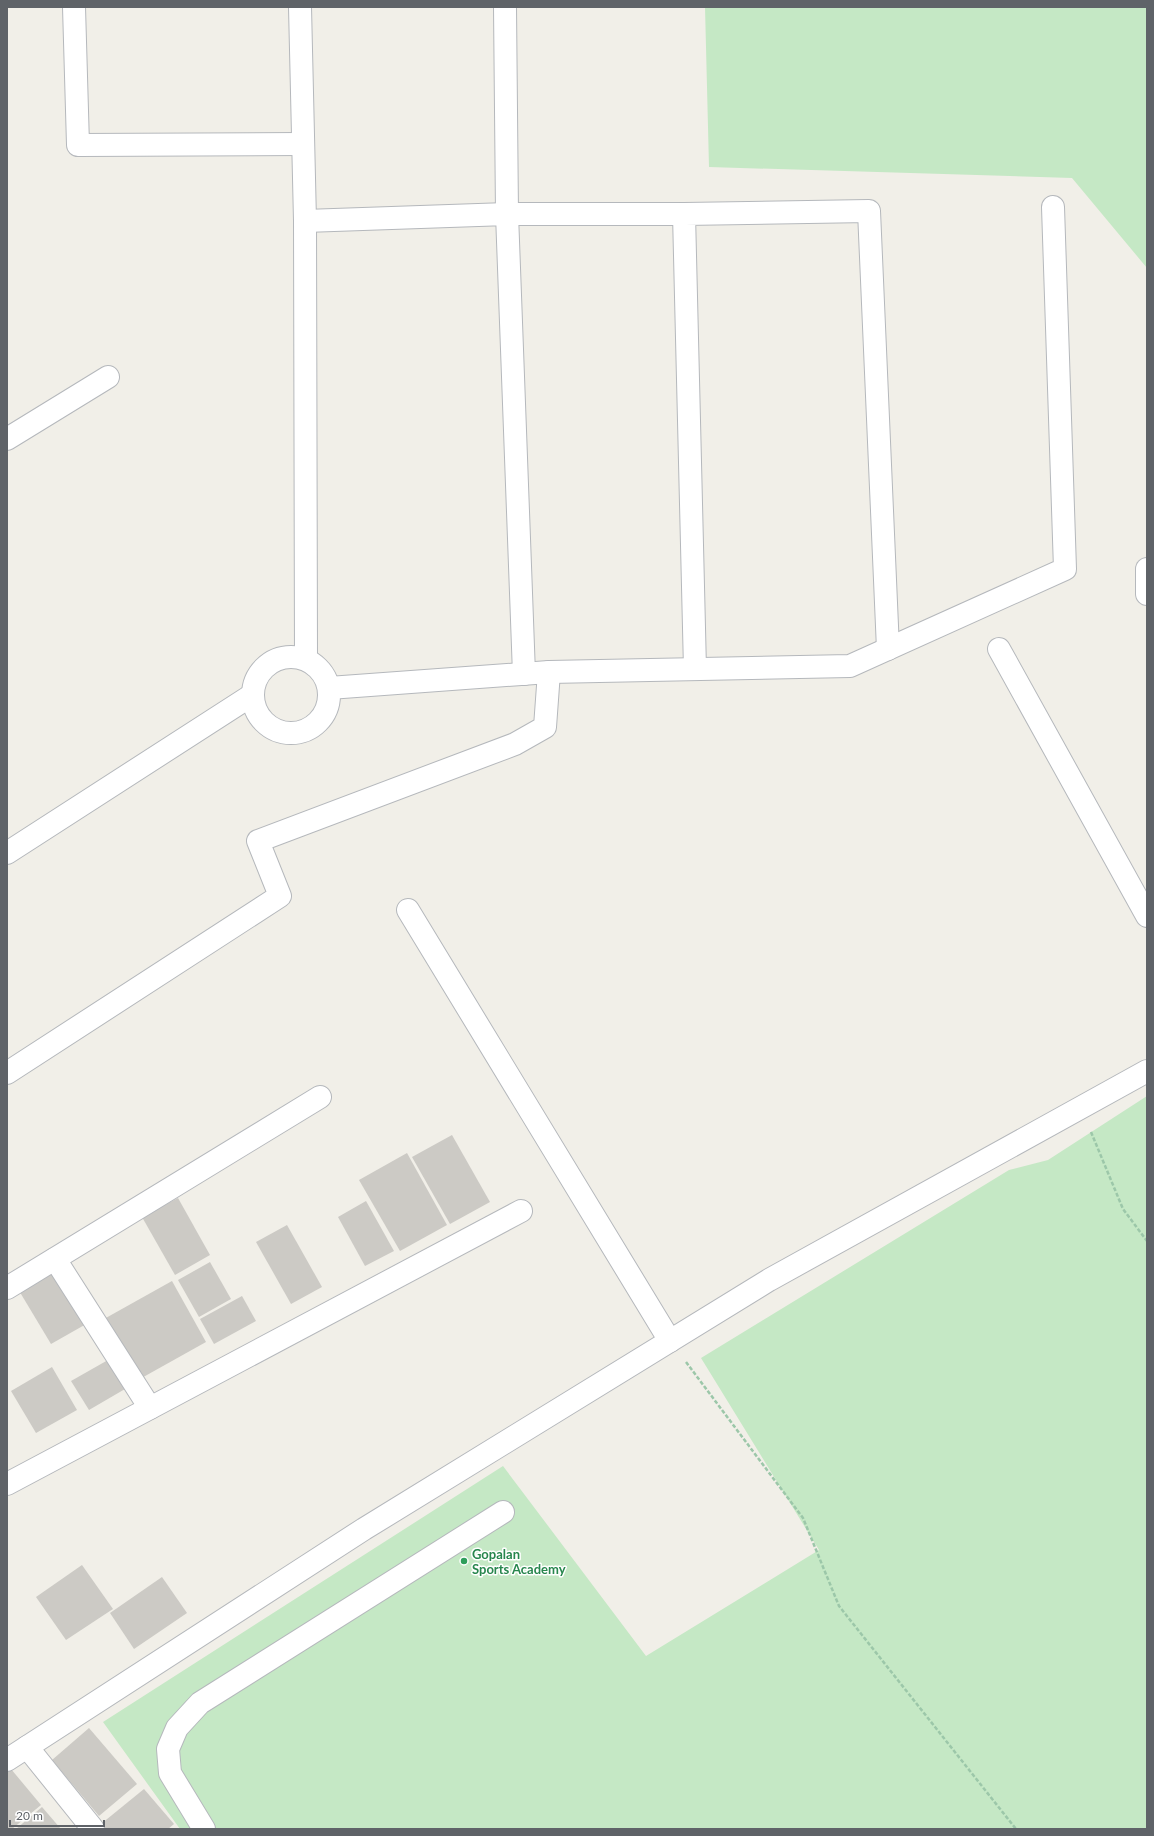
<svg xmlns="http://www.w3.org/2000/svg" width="1154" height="1836" viewBox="0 0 1154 1836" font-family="Lato,sans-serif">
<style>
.green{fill:#c5e8c5}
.building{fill:#cccac5}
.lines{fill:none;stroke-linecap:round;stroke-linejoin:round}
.minor-casing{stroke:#b5b8bc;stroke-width:24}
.path{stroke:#9cc7a9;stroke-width:2.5;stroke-dasharray:4 2;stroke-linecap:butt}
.minor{stroke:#fff;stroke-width:22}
.leisure-dot{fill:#2e9e5b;stroke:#fff;stroke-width:1.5}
.labels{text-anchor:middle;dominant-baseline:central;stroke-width:3;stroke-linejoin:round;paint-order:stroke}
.leisure-label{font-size:13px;font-weight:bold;fill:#27864d;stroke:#fff;text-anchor:start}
</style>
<rect width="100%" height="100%" fill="#f1efe8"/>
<!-- green -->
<g class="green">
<path d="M705,7H1147V268L1072,178L709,167Z"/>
<path d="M1147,1096V1829H180L103,1722L503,1466L646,1656L819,1550L701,1358L1009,1170L1048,1160Z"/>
</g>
<!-- building -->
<g class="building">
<path d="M452,1135L490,1202L450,1224L412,1157Z"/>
<path d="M407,1153L447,1225L400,1251L359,1180Z"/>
<path d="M178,1198L210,1255L175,1275L142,1217Z"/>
<path d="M366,1201L394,1251L365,1266L338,1217Z"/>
<path d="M287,1225L322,1287L291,1304L256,1242Z"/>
<path d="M210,1262L231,1299L199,1317L178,1280Z"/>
<path d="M56,1267L88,1323L51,1344L18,1289Z"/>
<path d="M172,1281L206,1342L138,1380L104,1319Z"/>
<path d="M242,1296L256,1321L214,1344L200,1319Z"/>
<path d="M108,1360L125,1389L89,1410L71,1381Z"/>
<path d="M52,1367L77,1410L36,1433L11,1391Z"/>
<path d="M82,1565L113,1609L66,1640L36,1597Z"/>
<path d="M162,1577L187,1613L134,1649L110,1613Z"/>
<path d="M89,1728L137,1784L99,1816L52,1760Z"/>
<path d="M11,1769L41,1805L12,1829H7V1772Z"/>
<path d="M144,1789L174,1824L168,1829H105L101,1824Z"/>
<path d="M42,1807L61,1829H16Z"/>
</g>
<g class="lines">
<!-- minor casing -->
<g class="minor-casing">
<g id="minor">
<path d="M74,7L78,145L303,144"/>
<path d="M300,7L305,221L306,659"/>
<path d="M505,7L507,214H684"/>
<path d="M305,221L507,214L524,674"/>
<path d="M7,439L108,377"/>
<path d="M1147,569V594"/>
<path d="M999,649L1147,916"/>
<circle cx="291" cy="695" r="38"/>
<path d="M695,669L684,214L869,211L888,649"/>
<path d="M329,688L549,672L850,666L1065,569L1053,207"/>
<path d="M7,853L252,695"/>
<path d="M408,910L670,1341"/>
<path d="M7,1073L280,896L258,841L515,744L545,727L549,672"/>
<path d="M55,1259L150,1408"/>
<path d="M7,1288L320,1097"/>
<path d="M7,1484L521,1211"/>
<path d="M27,1747L93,1829"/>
<path d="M7,1760L364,1529L769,1280L1147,1071"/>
<path d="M204,1829L170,1773L168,1749L177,1728L200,1703L503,1512"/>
</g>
</g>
<!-- path -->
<g class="path">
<path d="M1091,1132L1123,1209L1147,1241"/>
<path d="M686,1362L803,1518L839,1606L1016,1829"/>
</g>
<!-- minor -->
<use href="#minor" class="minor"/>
</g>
<!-- markers -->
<circle class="leisure-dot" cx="464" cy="1561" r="4"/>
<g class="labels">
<!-- leisure labels -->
<g class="leisure-label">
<text x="472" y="1554">Gopalan<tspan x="472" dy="15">Sports Academy</tspan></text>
</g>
</g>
<!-- border -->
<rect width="1154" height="1836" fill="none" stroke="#5f6368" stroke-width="16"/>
<!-- scale -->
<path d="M10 1820v6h94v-6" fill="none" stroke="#5f6368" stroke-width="2"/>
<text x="16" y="1820" font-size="12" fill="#5f6368" stroke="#ffffff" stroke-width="3" paint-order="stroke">20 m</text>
</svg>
